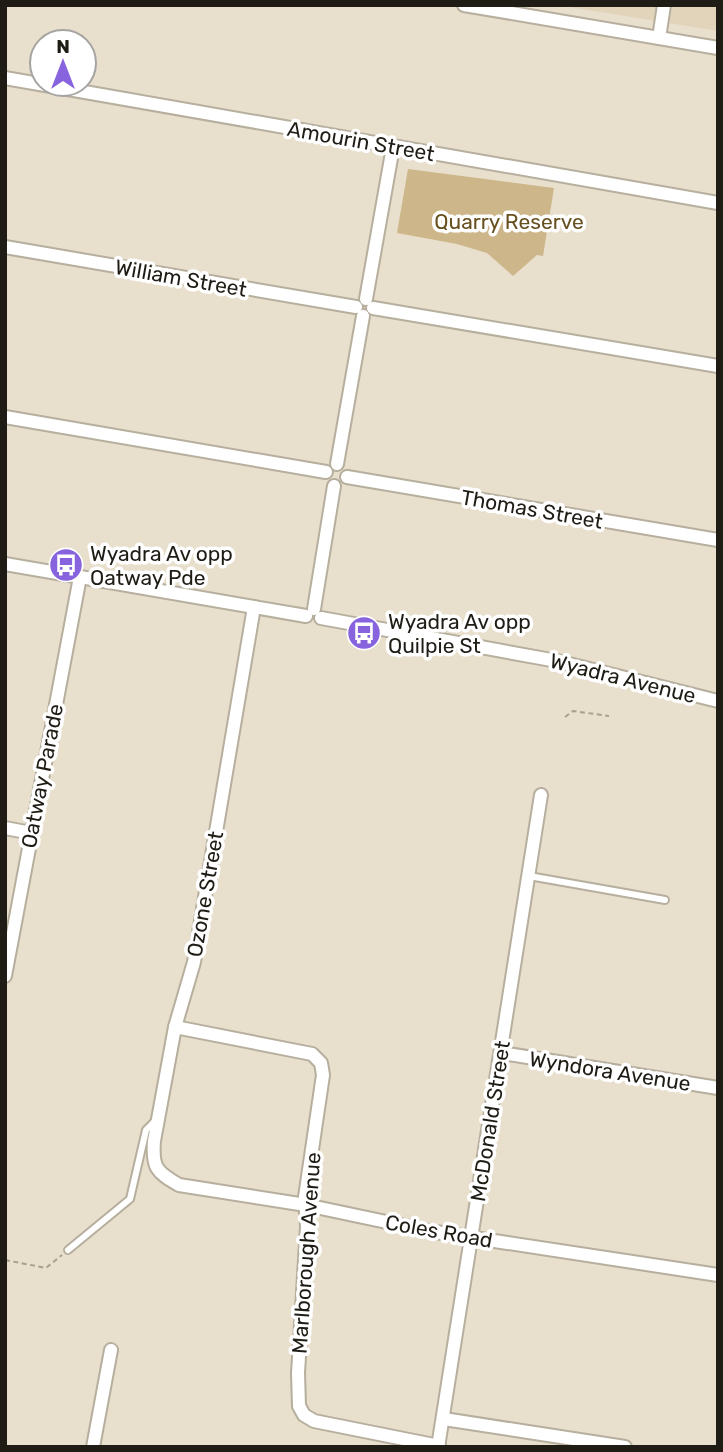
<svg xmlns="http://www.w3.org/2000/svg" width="723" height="1452" viewBox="0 0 723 1452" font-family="Rubik,sans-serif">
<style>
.built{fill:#e1d4bb}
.green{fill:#cdb689}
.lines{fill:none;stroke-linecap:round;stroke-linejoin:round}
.lane-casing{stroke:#b7af9e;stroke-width:10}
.street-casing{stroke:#b7af9e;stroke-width:16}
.path{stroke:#a7a091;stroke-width:2;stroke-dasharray:5 3.5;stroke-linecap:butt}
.lane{stroke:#fff;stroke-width:6}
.street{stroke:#fff;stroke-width:12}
.labels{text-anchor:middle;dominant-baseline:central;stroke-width:7;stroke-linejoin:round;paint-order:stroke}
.street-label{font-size:21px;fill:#1f1c15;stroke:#fff}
.park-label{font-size:21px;fill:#67501e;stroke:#fff}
.poi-label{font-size:21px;fill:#1f1c15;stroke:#fff;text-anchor:start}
</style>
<rect width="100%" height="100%" fill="#e8dfcd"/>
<!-- built -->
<path class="built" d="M557,5H718V31Z"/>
<!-- green -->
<path class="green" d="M408,169L554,188L543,256L537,255L513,276L487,253L457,244L397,233Z"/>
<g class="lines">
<!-- lane casing -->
<g class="lane-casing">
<g id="lane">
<path d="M529,876L665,900"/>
<path d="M68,1250L130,1199L146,1130L155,1121"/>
</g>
</g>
<!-- street casing -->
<g class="street-casing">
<g id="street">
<path d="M464,5L718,48"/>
<path d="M659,38L664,5"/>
<path d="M5,78L718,203"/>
<path d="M5,247L356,307"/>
<path d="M366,299L393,147"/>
<path d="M373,308L718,366"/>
<path d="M5,417L326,472"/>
<path d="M337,464L363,316"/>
<path d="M347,477L718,540"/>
<path d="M5,564L306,616"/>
<path d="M254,607L194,962L175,1027L154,1141C152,1167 156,1172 179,1185L306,1205L429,1231L718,1275"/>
<path d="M314,609L334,486"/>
<path d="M321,618L557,661L718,701"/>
<path d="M5,828L31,833"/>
<path d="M5,976L80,577"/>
<path d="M175,1027L312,1054L321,1063L323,1075L305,1197L307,1227L298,1373L299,1406L304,1415L314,1421L439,1446"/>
<path d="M502,1053L718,1088"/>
<path d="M444,1419L625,1447"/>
<path d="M93,1447L111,1350"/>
<path d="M438,1447L541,795"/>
</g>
</g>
<!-- path -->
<g class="path">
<path d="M565,717L573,711L609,716"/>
<path d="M5,1260L46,1268L62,1255"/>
</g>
<!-- lane -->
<use href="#lane" class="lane"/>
<!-- street -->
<use href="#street" class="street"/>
</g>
<!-- icons -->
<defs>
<g id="bus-disc" transform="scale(1.75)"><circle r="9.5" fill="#8763de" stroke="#fff"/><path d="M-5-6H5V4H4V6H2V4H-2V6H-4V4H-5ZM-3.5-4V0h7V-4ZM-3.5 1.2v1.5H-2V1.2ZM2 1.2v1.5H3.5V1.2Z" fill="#fff"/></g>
</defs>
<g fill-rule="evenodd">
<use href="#bus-disc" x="66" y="565"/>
<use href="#bus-disc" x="364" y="633"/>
</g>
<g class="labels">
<!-- street labels -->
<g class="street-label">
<text transform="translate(361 141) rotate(10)">Amourin Street</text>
<text transform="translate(181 278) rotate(10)">William Street</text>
<text transform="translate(532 509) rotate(10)">Thomas Street</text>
<text transform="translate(623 678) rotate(14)">Wyadra Avenue</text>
<text transform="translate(42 776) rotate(-79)">Oatway Parade</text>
<text transform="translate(205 894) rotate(-80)">Ozone Street</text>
<text transform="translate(610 1071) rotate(9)">Wyndora Avenue</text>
<text transform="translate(490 1121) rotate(-81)">McDonald Street</text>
<text transform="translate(439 1231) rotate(10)">Coles Road</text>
<text transform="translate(306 1253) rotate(-86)">Marlborough Avenue</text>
</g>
<!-- park labels -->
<g class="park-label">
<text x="509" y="221">Quarry Reserve</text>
</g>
<!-- poi labels -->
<g class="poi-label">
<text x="90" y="553">Wyadra Av opp<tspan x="90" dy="24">Oatway Pde</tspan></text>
<text x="388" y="621">Wyadra Av opp<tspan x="388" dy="24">Quilpie St</tspan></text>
</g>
</g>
<!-- border -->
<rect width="723" height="1452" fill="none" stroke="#1f1c15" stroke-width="14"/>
<!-- north arrow -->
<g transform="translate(63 63)"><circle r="33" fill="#ffffff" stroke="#a5a4a1" stroke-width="2"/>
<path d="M0-5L12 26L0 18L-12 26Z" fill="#8763de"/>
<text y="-10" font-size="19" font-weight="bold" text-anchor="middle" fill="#1f1c15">N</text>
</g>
</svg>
